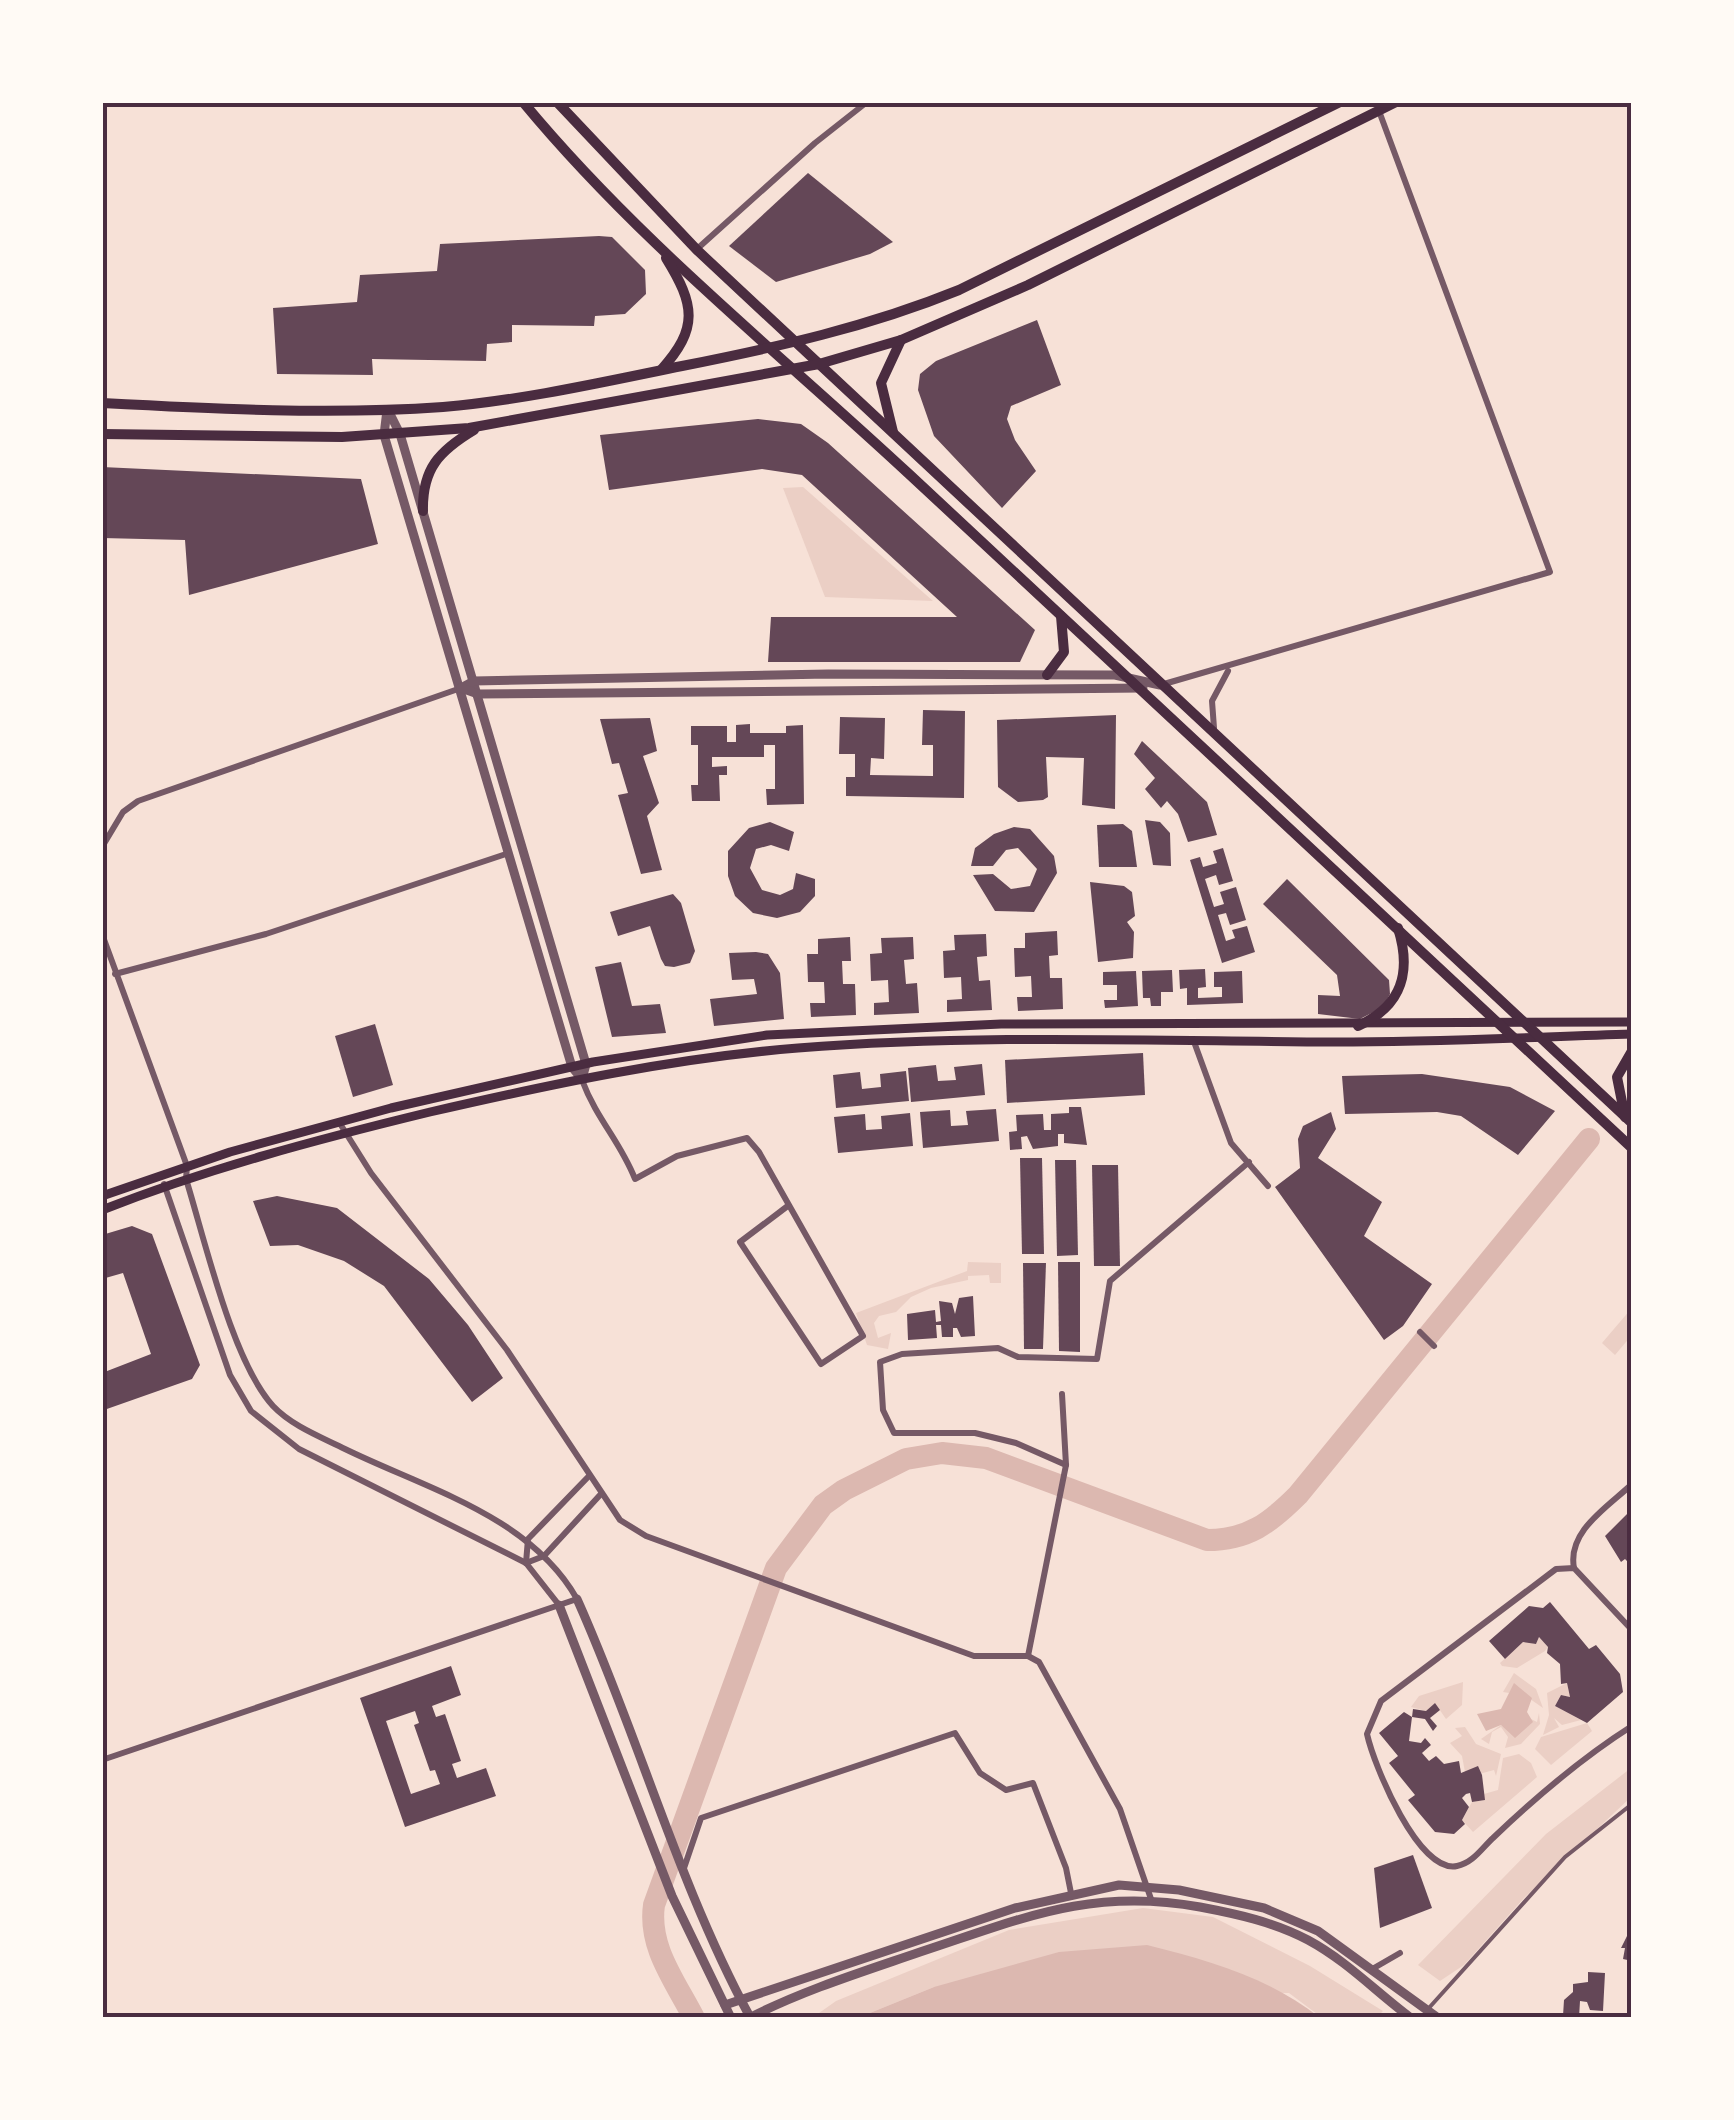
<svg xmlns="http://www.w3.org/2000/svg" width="1734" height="2120" viewBox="0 0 1734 2120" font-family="Helvetica,sans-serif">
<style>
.green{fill:#ebcfc5}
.water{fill:#dcb8b0}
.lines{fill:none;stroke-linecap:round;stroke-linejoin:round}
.river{stroke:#dcb8b0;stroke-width:22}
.building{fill:#644757;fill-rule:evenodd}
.service{stroke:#755966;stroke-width:4}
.minor{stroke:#755966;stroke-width:6}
.tertiary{stroke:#755966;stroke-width:9}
.secondary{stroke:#4a2c40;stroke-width:9}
.primary{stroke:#4a2c40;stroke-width:10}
.neatline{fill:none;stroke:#4a2c40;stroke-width:4}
</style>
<rect width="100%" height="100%" fill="#f7e1d7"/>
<!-- green -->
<g class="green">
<path d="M803,487L933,601L825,597L783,488Z"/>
<path d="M968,1262L1001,1263V1283H990L989,1275L968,1276V1280L931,1288L911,1297L896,1312L879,1316L874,1323L878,1338L891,1333L888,1349L867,1345L856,1313L967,1271Z"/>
<path d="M1631,1309V1336L1615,1355L1602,1343Z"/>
<path d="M1539,1637L1548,1647L1545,1651L1517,1668L1502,1666L1500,1663L1523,1642L1536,1644Z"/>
<path d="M1514,1673L1536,1689L1543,1708L1513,1687L1509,1693L1503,1692Z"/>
<path d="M1463,1682L1462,1705L1446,1719L1435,1703L1426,1711L1411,1707L1419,1696Z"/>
<path d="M1567,1683L1570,1697L1561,1695L1555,1706L1581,1720L1562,1725L1554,1718L1559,1727L1543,1735L1549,1715L1547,1693Z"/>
<path d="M1539,1713L1540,1724L1521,1744L1505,1748L1508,1737L1501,1727L1492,1732L1489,1744L1481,1739L1501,1725L1512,1732L1531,1719L1537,1722Z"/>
<path d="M1587,1723L1592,1731L1551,1765L1535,1749L1541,1737Z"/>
<path d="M1465,1727L1476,1744L1501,1754L1496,1776L1494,1770L1479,1774L1477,1767L1465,1772L1462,1756L1450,1743L1462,1736L1455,1728Z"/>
<path d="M1519,1754L1531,1763L1537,1777L1473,1832L1462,1820L1472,1802L1484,1800V1794L1498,1790L1503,1758Z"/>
<path d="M1631,1768V1797L1524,1898L1464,1965L1440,1981L1418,1965L1546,1834Z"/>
<path d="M1143,1908L1213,1917L1310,1966L1383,2011L1377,2017H1321L1289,1993L934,1987L860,2017L812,2018L836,2001L1009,1930Z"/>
</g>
<!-- water -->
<g class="water">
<path d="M1514,1683L1532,1698L1527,1712L1533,1722L1515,1738L1501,1725L1486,1731L1477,1714L1501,1709Z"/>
<path d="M1147,1945C1210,1961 1268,1977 1319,2017H860L934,1987L1059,1952Z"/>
</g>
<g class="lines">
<!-- river -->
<path class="river" d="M694,2018C675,1981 648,1947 654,1905L776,1568L823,1505L844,1490L906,1459L942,1453L986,1458L1207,1540C1248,1540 1270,1523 1298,1495L1589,1139"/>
</g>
<!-- building -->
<g class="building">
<path d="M808,173L893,242L870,254L776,282L729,246Z"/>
<path d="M599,236L612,237L645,270L646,294L625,314L595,316L594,326L512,325V342L487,344L486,361L372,359L373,375L277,374L273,308L357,302L360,275L437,271L440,244Z"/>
<path d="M1037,320L1061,385L1011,406L1007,419L1015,440L1036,471L1002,508L934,436L918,390L920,374L936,361Z"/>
<path d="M758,419L801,424L828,443L1035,630L1020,662H768L771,617H957L802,475L762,469L609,490L600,435Z"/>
<path d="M102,467L361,479L378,544L189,595L185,540L102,538Z"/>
<path d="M923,710L965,711L964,798L846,796V777H855V754H839L840,717L885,718L884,759L871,758L870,775L933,776V745H922Z"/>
<path d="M1116,715L1115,809L1082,805L1084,758L1046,757L1048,797L1043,800L1018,802L998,787L997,720Z"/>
<path d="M650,718L657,751L643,756L659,803L647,816L662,870L641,874L618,795L628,793L619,763L612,764L600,719Z"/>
<path d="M750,724V733H786V726L803,725L804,804L767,805L766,789H775V745H764V757H712V767L727,766V775H719L720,801H692L691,785H698V745H691V726H727V742H736V725Z"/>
<path d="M1142,741L1207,802L1217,835L1188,842L1178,814L1167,801L1161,808L1145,789L1155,778L1134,754Z"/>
<path d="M1145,820L1160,822L1170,833L1171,866L1153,865Z"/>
<path d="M770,822L794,832L789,851L771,845L756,849L750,868L762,890L780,895L793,889L796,873L815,879V896L800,912L777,918L753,913L735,896L728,876V851L749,828Z"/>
<path d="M1123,824L1132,831L1137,867H1099L1097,825Z"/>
<path d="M1014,827L1030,829L1054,856L1057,873L1034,912L995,911L973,875L993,874L1011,889L1030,886L1037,869L1018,848L1006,850L993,866H971L975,848L994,834Z"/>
<path d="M1223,848L1233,881L1219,885L1216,875L1205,879L1214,907L1224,904L1220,892L1236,887L1246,920L1230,925L1226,913L1218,915L1226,941L1235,938L1232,930L1247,926L1255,952L1222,963L1190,860L1200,857L1203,867L1217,863L1213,851Z"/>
<path d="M1287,879L1389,980L1390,994L1383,1007L1360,1019L1318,1014V995L1340,996L1337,975L1263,904Z"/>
<path d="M1090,882L1124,886L1132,892L1135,916L1127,922L1134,932L1133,958L1098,962Z"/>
<path d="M673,894L681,903L695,951L690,963L674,967L665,966L661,959L650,926L618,936L610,912Z"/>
<path d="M1057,931L1058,955L1049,956L1050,978H1062L1063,1009L1018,1011L1017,997H1032L1031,976L1015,977L1014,948H1025V933Z"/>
<path d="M986,934L987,956L977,957L979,981L990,980L992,1010L947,1012V1000L962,999L961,977L944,978L943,951L955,950L954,935Z"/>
<path d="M850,937L851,961H842L843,984H855L856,1015L811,1017L810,1003H825L824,982H808L807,954H818V939Z"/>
<path d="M913,937L914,959L904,960L906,984L917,983L919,1013L874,1015V1003L889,1002L888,980L871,981L870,954L882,953L881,938Z"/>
<path d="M756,952L768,954L780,973L784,1019L714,1026L710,999L757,994L754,979L732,980L729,953Z"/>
<path d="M621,962L632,1006L660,1004L666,1033L612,1037L595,967Z"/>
<path d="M1205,969L1206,987L1198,988V998L1222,997V987H1214V972L1242,971L1243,1003L1187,1005V988L1180,989L1179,970Z"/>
<path d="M1172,970L1173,992H1161V1006H1151L1150,998H1143L1142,971Z"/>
<path d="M1136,971L1138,1006L1105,1008L1104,1000H1117V985H1103V972Z"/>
<path d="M375,1024L393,1085L353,1097L335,1036Z"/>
<path d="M1143,1053L1145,1095L1007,1103L1005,1060Z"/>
<path d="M982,1064L985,1095L911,1102L908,1068L936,1065L938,1081L956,1080L954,1067Z"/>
<path d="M906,1071L909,1101L836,1108L833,1075L860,1072L862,1089L881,1087L880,1074Z"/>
<path d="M1422,1074L1510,1087L1555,1111L1518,1155L1461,1116L1437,1112L1345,1114L1342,1076Z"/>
<path d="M1069,1107H1081L1087,1145L1064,1143V1134H1058V1146L1033,1149L1027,1136L1021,1137L1022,1149L1010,1150L1009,1132L1017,1131L1016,1115L1043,1114L1044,1130H1051V1114L1069,1113Z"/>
<path d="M996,1109L999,1141L923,1148L920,1112L950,1110L951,1126L968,1125L966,1111Z"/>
<path d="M1331,1112L1336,1129L1318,1158L1382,1202L1364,1236L1432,1284L1403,1326L1384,1340L1275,1187L1300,1168L1298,1139L1303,1126Z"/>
<path d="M910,1113L913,1146L838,1153L834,1117L865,1114L866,1130L882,1129L881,1116Z"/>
<path d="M1020,1158H1042L1044,1254H1022Z"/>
<path d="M1055,1160H1076L1078,1255L1057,1256Z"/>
<path d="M1092,1165H1118L1120,1266H1094Z"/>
<path d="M277,1196L337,1208L429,1279L468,1325L503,1378L472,1402L384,1286L344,1261L298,1245L270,1246L253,1201Z"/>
<path d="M132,1226L152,1234L200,1365L192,1379L104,1410L102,1373L151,1354L123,1273L102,1279V1235Z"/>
<path d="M1058,1262H1080V1352L1059,1351Z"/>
<path d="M1023,1263H1046L1043,1349H1024Z"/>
<path d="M973,1296L975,1336L961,1337L957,1328H953V1337H942L941,1325H936L937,1338L908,1340L907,1314L935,1310L936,1322L941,1321L939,1301L952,1303L955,1314L959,1298Z"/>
<path d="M1629,1512L1632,1516V1566L1625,1559L1621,1562L1605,1536Z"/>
<path d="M1550,1602L1589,1649L1596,1645L1620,1674L1623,1692L1587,1723L1555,1706L1561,1695L1570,1697L1567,1683L1561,1684L1560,1664L1547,1653L1548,1647L1539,1637L1536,1644L1523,1642L1505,1659L1489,1641L1529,1606L1543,1608Z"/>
<path d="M451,1666L461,1695L432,1706L436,1717L445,1714L461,1761L452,1764L457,1778L486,1768L496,1796L405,1827L360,1698ZM415,1711L419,1723L414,1725L430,1771L435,1770L440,1784L411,1794L386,1721Z"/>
<path d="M1435,1703L1440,1710L1430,1718L1437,1726L1433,1731L1425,1719L1412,1717L1413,1709L1426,1711Z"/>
<path d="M1404,1712L1412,1717L1409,1741L1421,1743L1425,1738L1431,1745L1422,1753L1429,1761L1436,1756L1444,1764L1459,1761L1461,1773L1478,1766L1482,1775L1485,1800L1472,1802L1470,1793L1466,1794L1462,1798L1469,1807L1462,1820L1465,1824L1454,1834L1435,1832L1408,1800L1415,1795L1389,1763L1398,1756L1379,1733Z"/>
<path d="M1413,1855L1432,1908L1380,1928L1374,1868Z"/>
<path d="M1627,1936L1632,1937V1961L1623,1959L1625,1948H1621Z"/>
<path d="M1588,1972L1605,1973L1603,2011L1590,2010L1587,2002L1580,2001L1579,2018L1563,2016L1564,2000L1573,1992V1984L1588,1982Z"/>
</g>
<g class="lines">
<!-- service -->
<path class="service" d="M1428,2009L1565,1857L1632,1804"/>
<!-- minor -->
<g class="minor">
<path d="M697,249L815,143L867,102"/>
<path d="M1164,684L1550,572L1379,111"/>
<path d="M1214,728L1212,701L1228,671"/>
<path d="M102,847L123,812L138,801L461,688"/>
<path d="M102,934L187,1166L186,1179C205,1240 232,1361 273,1406C292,1426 321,1437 345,1449C427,1489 530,1516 577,1599L102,1760"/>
<path d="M115,974L266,934L509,853"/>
<path d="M1193,1039L1231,1143L1268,1186"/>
<path d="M582,1080C597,1120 620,1141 635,1179L677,1156L747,1138L759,1152L863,1336L821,1364L740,1242L789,1205"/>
<path d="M339,1122L371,1173L507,1350L620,1520L646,1536L974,1656H1028L1039,1662L1120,1809L1151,1899"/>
<path d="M164,1184L230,1375L251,1411L299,1449L526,1563L559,1605"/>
<path d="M1420,1332L1434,1346"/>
<path d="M1066,1465L1016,1443L975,1433H894L883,1410L880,1362L902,1354L998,1348L1018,1357L1097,1359L1110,1281L1249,1162"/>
<path d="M526,1563L528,1539L588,1477"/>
<path d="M526,1563L544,1556L600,1495"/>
<path d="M1574,1568C1567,1531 1608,1507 1632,1484"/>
<path d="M1632,1630L1574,1568L1556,1569L1381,1701L1367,1734C1374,1766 1419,1874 1457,1866C1473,1863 1482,1848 1493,1838C1537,1796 1580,1759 1632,1726"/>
<path d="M1028,1656L1066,1465L1062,1394"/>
<path d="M683,1871L701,1818L955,1733L980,1773L1006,1790L1033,1783L1066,1868L1071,1893"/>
<path d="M1374,1968L1400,1953"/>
</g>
<!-- tertiary -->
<g class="tertiary">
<path d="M387,410L384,435L563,1037L572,1067L582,1079"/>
<path d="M389,412L400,434L586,1064L582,1079"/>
<path d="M461,688L474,681L828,674L1115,675L1160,685"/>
<path d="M461,688L478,694L1143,688"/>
<path d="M577,1599C639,1737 678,1884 750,2017"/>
<path d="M559,1605L672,1896L731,2018"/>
<path d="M725,2005L1015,1908L1119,1885L1179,1890L1264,1908L1318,1931L1438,2018"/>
<path d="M749,2018C804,1990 862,1972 920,1952C1021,1919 1090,1887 1200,1907C1237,1914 1274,1922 1308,1940C1347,1961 1376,1992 1411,2018"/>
</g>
<!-- secondary -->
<g class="secondary">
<path d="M102,1196L230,1152L391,1108L593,1062L767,1035L1001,1024L1632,1022"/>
<path d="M102,1210C209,1168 319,1139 430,1112C552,1084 674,1058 798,1048C977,1034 1157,1041 1336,1042C1434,1042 1533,1037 1632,1034"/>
</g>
<!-- primary -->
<g class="primary">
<path d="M523,102C637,240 778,352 909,474C1150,699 1391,922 1632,1148"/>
<path d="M557,102L697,250L1632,1123"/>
<path d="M661,370C699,328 695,305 666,258"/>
<path d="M102,403C216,409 330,415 443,407C524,400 603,382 682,366C778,347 868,327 959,290L1340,102"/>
<path d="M893,432L881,383L901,340"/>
<path d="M102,434L342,437L469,428L819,364L901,340L1028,285L1396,102"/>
<path d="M423,511C422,469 439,451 474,430"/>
<path d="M1047,675L1064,652L1061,616"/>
<path d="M1358,1026C1402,1006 1412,973 1398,928"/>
<path d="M1625,1117L1617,1077L1632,1051"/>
</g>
</g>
<!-- border -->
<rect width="1734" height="2120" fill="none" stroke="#fffaf5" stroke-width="210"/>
<rect x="105" y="105" width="1524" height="1910" class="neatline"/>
</svg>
